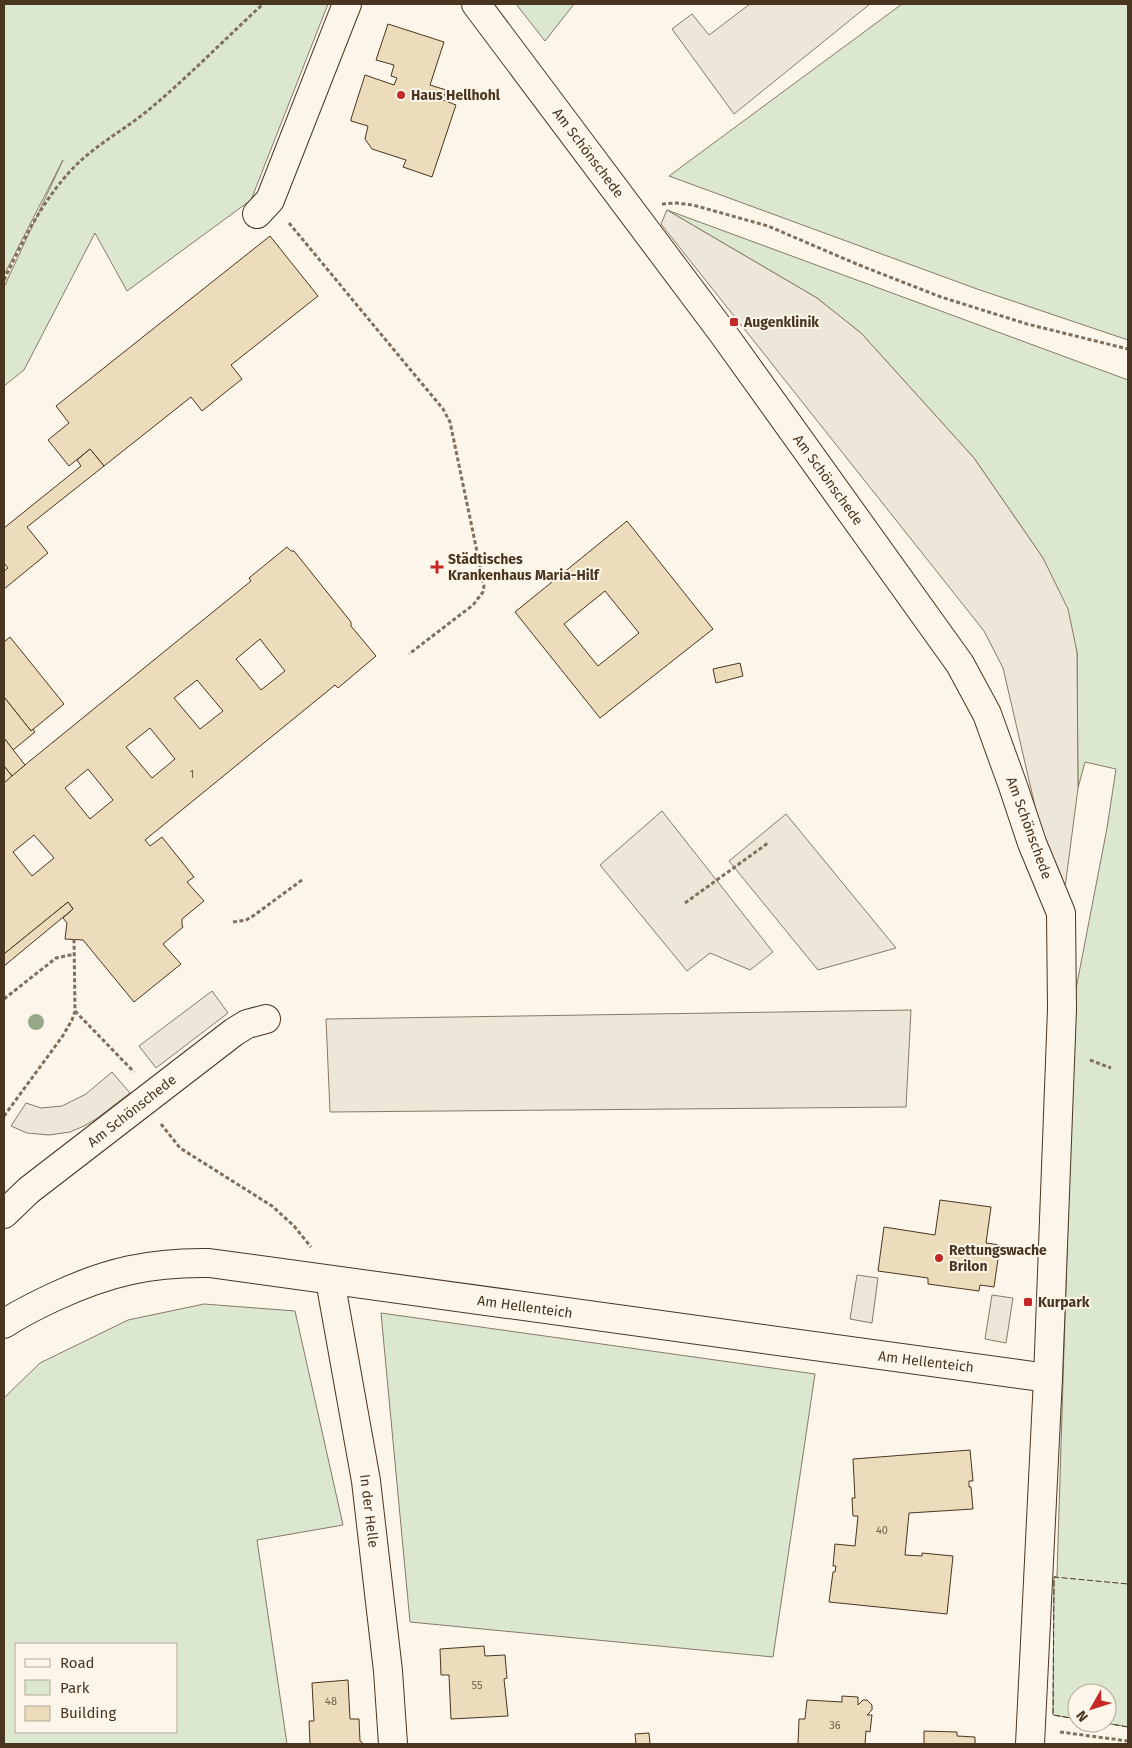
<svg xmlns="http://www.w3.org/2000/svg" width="1132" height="1748" viewBox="0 0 1132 1748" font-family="'Fira Sans',sans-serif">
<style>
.green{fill:#dce7d0;stroke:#887966;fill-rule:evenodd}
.parking{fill:#ede7d9;stroke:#887966}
.building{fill:#ecdcbc;stroke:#4a3520;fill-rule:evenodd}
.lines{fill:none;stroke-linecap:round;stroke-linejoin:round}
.minor-casing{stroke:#4a3520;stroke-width:30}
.path{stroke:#7f6f5c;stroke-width:3;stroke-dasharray:4 2.5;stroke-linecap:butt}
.minor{stroke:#fbf6e9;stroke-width:28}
.fence{stroke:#4a3520;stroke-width:1;stroke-dasharray:6 2.5;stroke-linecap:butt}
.tree{fill:#96a887}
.poi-dot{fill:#c62828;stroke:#fbf6e9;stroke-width:2}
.labels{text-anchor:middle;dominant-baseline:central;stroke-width:4;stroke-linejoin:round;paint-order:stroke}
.number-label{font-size:11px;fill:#725f47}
.poi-label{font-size:14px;font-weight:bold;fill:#4a3520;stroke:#fbf6e9;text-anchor:start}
.street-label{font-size:14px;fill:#4a3520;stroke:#fbf6e9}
</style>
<rect width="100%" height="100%" fill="#fbf6e9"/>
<!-- green -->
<g class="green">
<path d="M4,4H328L251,200L127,291L95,233L24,370L4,386V287L63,160L4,275Z"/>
<path d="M516,4H574L545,41Z"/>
<path d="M902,4H1128V340L977,289L669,176Z"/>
<path d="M667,210L1128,380V1727L1105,1723H1107V1693H1077V1719L1053,1715L1054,1577L1057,1576L1075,994L1107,828L1116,769L1085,762L1078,788L1077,652L1043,558L974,458L861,333L817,298Z"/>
<path d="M204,1304L295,1311L343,1525L257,1540L287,1744H4V1398L40,1363L128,1320ZM16,1644H176V1732H16Z"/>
<path d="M381,1313L815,1374L773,1657L410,1622Z"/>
</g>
<!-- parking -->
<g class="parking">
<path d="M750,4H870L734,114L672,29L692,14L709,35Z"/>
<path d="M667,210L817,298L861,333L974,458L1043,558L1068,609L1077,652L1078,788L1061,918L1003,668L984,631L661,224Z"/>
<path d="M662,811L773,952L750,970L710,953L687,971L600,865Z"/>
<path d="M786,814L896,948L818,970L729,861Z"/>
<path d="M212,991L228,1013L156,1068L139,1046Z"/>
<path d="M911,1010L906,1107L330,1112L326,1019Z"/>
<path d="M112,1072L130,1093L96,1119L84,1126L70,1132L49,1135L27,1133L11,1126L26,1103L41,1108L62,1106L86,1094Z"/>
<path d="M857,1275L878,1278L872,1323L850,1319Z"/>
<path d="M992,1295L1013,1298L1006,1343L985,1339Z"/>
</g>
<!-- building -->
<g class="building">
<path d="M388,24L444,42L430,85L446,90L443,100L456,105L432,177L403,167L406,160L372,149L365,139L368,126L351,121V119L365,75L394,85L397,78L391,76L394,65L376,60Z"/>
<path d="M270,236L318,296L231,365L242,379L202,411L191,397L104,466L90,449L69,466L48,440L69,423L56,406Z"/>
<path d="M90,449L104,466L27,527L48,553L4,589V571L8,568L4,563V528L81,466L77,460Z"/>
<path d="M627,521L713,629L600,718L515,612ZM605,591L639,633L598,666L564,624Z"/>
<path d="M287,547L291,551H294L351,622V626L376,656L338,688L335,685L145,840L150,846L162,837L194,877L187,882L204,901L182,919V925L183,927L163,944L181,964L134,1002L83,940L65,939L67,923L63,918L73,909L68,902L4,954V782L251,581L249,578ZM260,639L285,671L261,690L236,659ZM197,680L223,711L200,729L174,698ZM150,728L175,759L152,778L126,747ZM88,769L113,800L90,819L65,788ZM34,835L54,858L32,876L13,852Z"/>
<path d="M10,637L64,704L31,731L4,697V642Z"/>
<path d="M740,663L743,676L716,683L713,669Z"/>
<path d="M4,697L31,731L33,729L35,732L13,750L4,738Z"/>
<path d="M4,738L25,765L12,776L4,766Z"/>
<path d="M4,766L12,776L4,783Z"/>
<path d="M68,902L73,909L4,966V954Z"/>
<path d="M940,1200L991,1207L986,1243L1000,1245L994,1287L980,1285L979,1291L928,1284V1278L878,1271L884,1227L935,1235Z"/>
<path d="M970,1450L973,1481H969V1487H971L973,1509L909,1513L905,1555L922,1556V1553L953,1556L947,1614L829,1602L833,1572H835L836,1566H833L835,1544L855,1546L858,1516H853L852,1498H855L853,1459Z"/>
<path d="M484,1646L485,1656L505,1655L507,1678L504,1679L508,1716L451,1719L449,1675H441L440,1649Z"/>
<path d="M348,1680L350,1719H359L360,1741L364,1744H310L309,1721H314L312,1683Z"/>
<path d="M842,1696L858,1697V1705L863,1700H867L872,1705V1710L867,1715H872L870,1732L866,1731L865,1744H798L799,1719H805L807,1700L842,1702Z"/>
<path d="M924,1731L957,1732V1736L975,1737V1744H924Z"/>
<path d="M649,1733L650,1744H636L635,1734Z"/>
</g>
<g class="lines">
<!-- minor casing -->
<g class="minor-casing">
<g id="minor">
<path d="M476,4L722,332L960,664L987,714L1013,786L1032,843L1061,913L1062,1009L1048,1378L1030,1744"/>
<path d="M257,214L270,200L347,4"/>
<path d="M4,1214L29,1190L234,1032L247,1024L266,1019"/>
<path d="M330,1280L366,1481L388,1671L393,1744"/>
<path d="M4,1324C20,1313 37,1305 54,1297C107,1272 151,1262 209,1263L1048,1378"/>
</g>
</g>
<!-- path -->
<g class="path">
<path d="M662,204L676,203L693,205L768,226L859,265L941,297L1027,324L1128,349"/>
<path d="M289,223L443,409L450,422L480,566L484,586L483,592L473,605L409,654"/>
<path d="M4,280C22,243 39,207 66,176C90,147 124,131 152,107C190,75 226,38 263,4"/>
<path d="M685,903L768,843"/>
<path d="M233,922L246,920L253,916L302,880"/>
<path d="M4,999L56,958L75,954"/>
<path d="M75,1011L134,1072"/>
<path d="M1090,1060L1111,1068"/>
<path d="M4,1116L62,1037L72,1020L75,1011L74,939"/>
<path d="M161,1124L180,1148L272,1206L294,1226L311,1247"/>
<path d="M1060,1732L1128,1741"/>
</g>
<!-- minor -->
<use href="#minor" class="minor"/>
<!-- fence -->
<g class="fence">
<path d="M1077,1719L1053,1715L1054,1577L1128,1584"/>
<path d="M1105,1723L1128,1727"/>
</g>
</g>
<!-- trees -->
<circle class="tree" cx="36" cy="1022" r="8"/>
<!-- markers -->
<g class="poi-dot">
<circle cx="401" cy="95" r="5"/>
<rect x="729" y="317" width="10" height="10" rx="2.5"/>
<path d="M434.5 559.5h5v5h5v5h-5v5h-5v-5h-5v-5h5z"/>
<circle cx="939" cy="1258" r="5"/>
<rect x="1023" y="1297" width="10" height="10" rx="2.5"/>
</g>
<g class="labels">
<!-- number labels -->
<g class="number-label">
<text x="192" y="774">1</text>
<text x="882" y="1530">40</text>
<text x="477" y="1685">55</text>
<text x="331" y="1701">48</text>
<text x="835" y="1725">36</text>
</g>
<!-- poi labels -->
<g class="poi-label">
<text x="411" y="95">Haus Hellhohl</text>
<text x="744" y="322">Augenklinik</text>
<text x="448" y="559">Städtisches<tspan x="448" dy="16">Krankenhaus Maria-Hilf</tspan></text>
<text x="949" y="1250">Rettungswache<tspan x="949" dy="16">Brilon</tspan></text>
<text x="1038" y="1302">Kurpark</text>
</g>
<!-- street labels -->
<g class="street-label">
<text transform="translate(588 153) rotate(53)">Am Schönschede</text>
<text transform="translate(828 480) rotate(54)">Am Schönschede</text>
<text transform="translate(1029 828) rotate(70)">Am Schönschede</text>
<text transform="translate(132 1111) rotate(-38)">Am Schönschede</text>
<text transform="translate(525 1307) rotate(8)">Am Hellenteich</text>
<text transform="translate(926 1362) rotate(7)">Am Hellenteich</text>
<text transform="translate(369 1511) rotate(83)">In der Helle</text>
</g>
</g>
<!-- border -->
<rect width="1132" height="1748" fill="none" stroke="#4a3520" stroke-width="10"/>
<!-- legend -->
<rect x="15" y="1643" width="162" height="90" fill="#fbf6e9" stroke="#b4a999"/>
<rect x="25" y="1659" width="25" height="8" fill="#fbf6e9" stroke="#b4a999"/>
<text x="60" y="1668" font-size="15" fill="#4a3520">Road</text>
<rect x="25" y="1680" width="25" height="15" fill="#dce7d0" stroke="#b4a999"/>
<text x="60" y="1693" font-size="15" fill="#4a3520">Park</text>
<rect x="25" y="1706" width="25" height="15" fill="#ecdcbc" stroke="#b4a999"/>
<text x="60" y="1718" font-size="15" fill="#4a3520">Building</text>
<!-- north arrow -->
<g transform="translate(1092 1708) rotate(231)"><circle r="24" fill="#fbf6e9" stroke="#b4a999"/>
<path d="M0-4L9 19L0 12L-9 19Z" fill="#c62828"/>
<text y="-8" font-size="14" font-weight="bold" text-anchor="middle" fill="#4a3520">N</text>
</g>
</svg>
